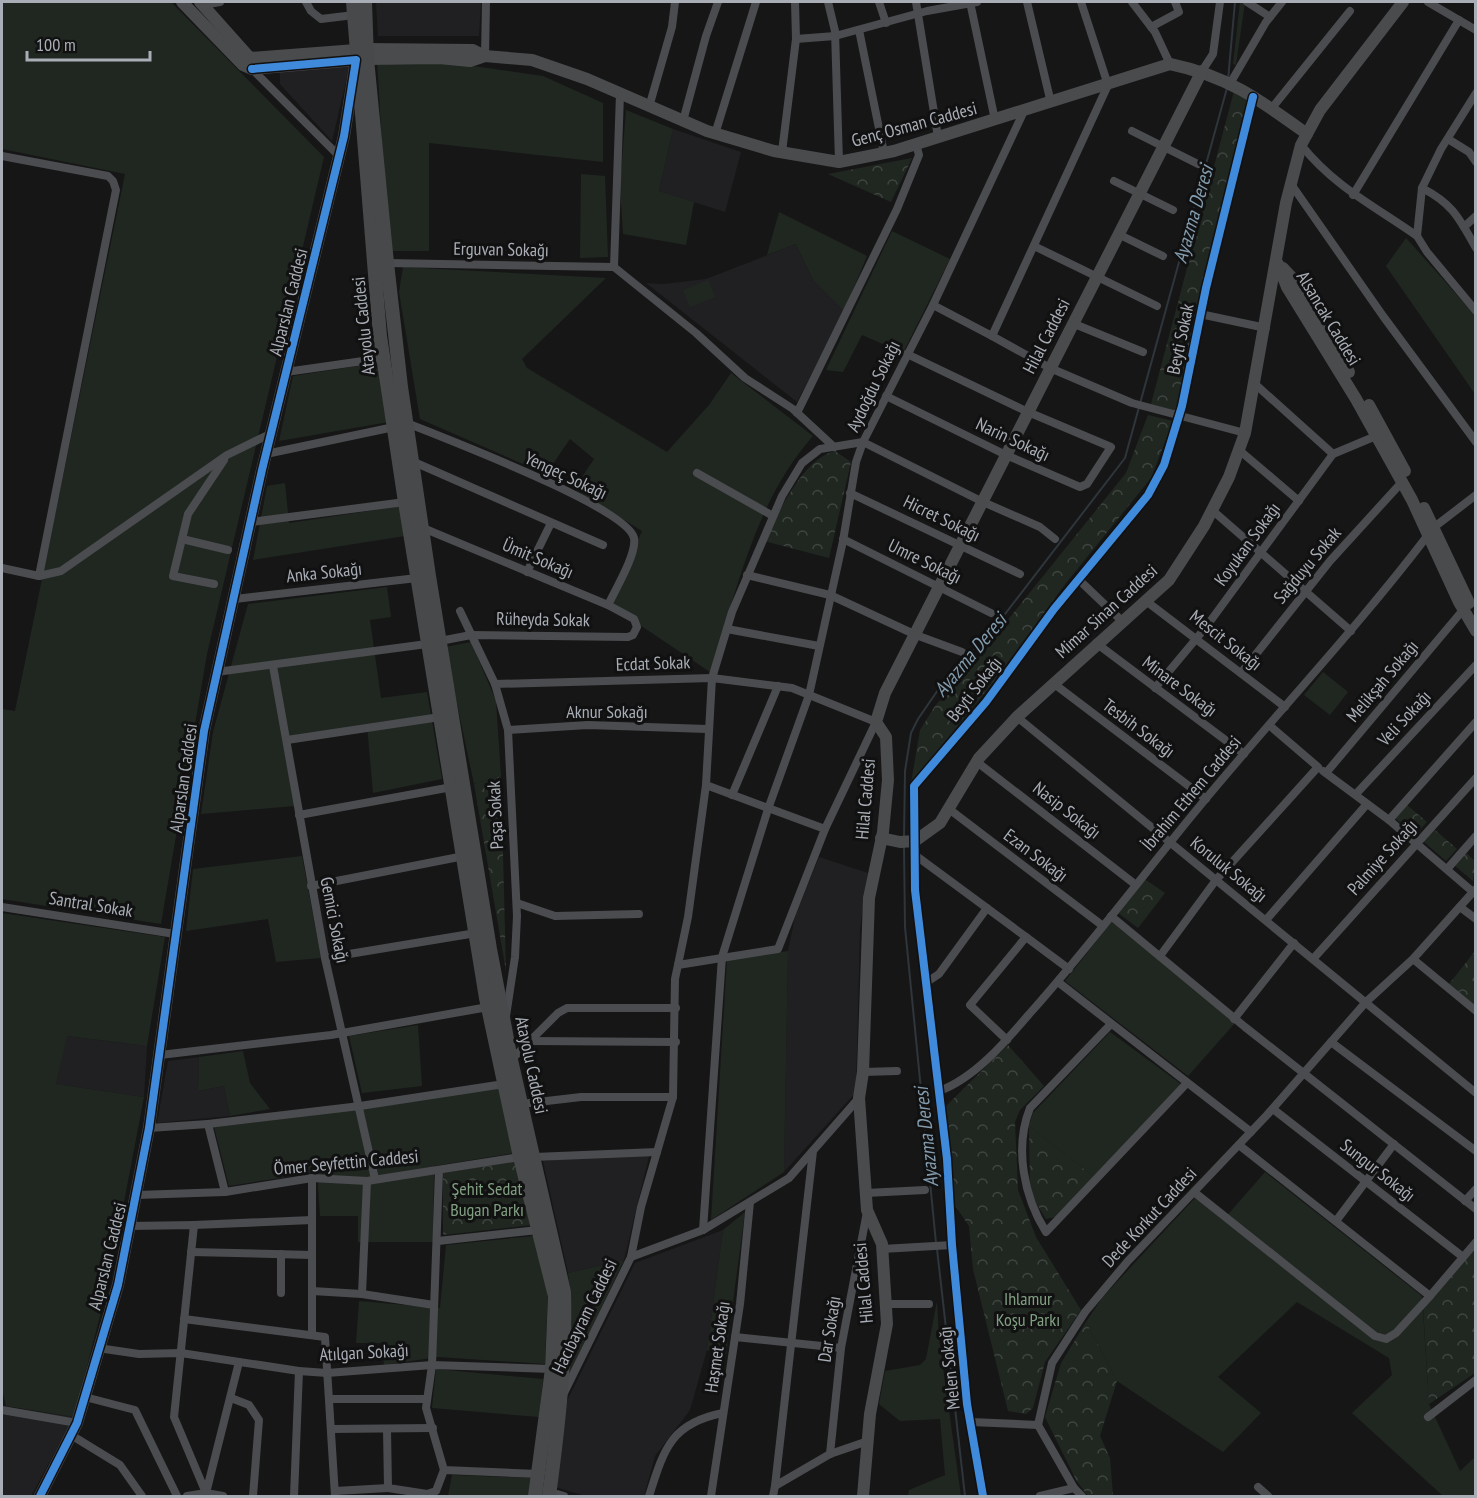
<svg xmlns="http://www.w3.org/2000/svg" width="1477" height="1498" viewBox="0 0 1477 1498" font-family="'PT Sans Narrow',sans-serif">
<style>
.built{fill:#202022}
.green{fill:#202721}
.park{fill:url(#park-crowns)}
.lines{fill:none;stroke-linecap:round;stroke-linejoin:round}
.stream{stroke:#2e363b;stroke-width:2}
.street{stroke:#4b4c4f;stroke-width:8}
.secondary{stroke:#4a4b4d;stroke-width:12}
.primary{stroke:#48494b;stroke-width:14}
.cycleway-casing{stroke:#111112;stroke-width:11}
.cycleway{stroke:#408adc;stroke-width:8}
.labels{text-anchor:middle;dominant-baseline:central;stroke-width:6;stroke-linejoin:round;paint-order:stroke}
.street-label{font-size:18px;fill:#a9aeb6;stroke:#111112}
.park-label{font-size:18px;fill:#81a082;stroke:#111112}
.water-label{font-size:20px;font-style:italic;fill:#839cae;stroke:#111112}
</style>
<defs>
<pattern id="park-crowns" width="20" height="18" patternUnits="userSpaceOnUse" patternTransform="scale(1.5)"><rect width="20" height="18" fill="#202721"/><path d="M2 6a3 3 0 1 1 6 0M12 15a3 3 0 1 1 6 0" fill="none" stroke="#3e443f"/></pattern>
</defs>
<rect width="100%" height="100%" fill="#161617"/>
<!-- built -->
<g class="built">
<path d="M376,2H481L479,36H378Z"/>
<path d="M350,64L332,141L280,84V70Z"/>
<path d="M673,129L741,152L725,212L659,191Z"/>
<path d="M796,244L813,280L844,311L797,402L646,283L663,284L706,279Z"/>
<path d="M819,857L868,873L860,929L856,1092L784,1172L788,951L795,917Z"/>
<path d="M66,1036L147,1046L144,1097L56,1084Z"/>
<path d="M199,1057L198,1091L224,1086L230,1116L157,1123L168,1061Z"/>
<path d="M650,1152L624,1260L568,1273L543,1161Z"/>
<path d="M723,1230L707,1350L690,1410L655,1456L644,1496H586L555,1487L565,1405L635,1263Z"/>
<path d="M2,1406L74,1417L31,1496H2Z"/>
</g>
<!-- green -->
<g class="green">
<path d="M2,2H171L324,157L207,654L161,924L2,899V709L15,711L125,174L2,149Z"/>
<path d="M1240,2H1245L1236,65L1233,64Z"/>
<path d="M377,59L459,64L543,76L603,103V162L429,143V251H388Z"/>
<path d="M626,110L673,129L659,191L694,202L686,245L623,234L620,186Z"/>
<path d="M581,174L605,176L608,257L580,258Z"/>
<path d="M779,212L867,256L844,311L813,280L796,244L767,255Z"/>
<path d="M892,231L950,259L903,353L862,335L843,372L826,370Z"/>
<path d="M1406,238L1475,315V394L1386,266Z"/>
<path d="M403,267L606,278L522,359L527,368L667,452L709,405L731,373L813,436C755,501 737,591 710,672L610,605L642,531L574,489L594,459L570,439L546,474L420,419L399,292Z"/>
<path d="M708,280L715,297L690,307L683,290Z"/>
<path d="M377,363L389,422L279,441L293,376Z"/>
<path d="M285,483L289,523L402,506L405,536L253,560L267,486Z"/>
<path d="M387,587L391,617L370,620L381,698L427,692L442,779L373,793L367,725L282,738L295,806L201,814L213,732L248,604Z"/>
<path d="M471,642L496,701L501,776L474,784L445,647Z"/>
<path d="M1323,672L1348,692L1330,715L1304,695Z"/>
<path d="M302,856L321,958L276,962L268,919L186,931L193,869Z"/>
<path d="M2,913L165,937L147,1046L67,1036L56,1084L144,1097L109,1281L74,1417L6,1406L2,1389Z"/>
<path d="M1113,920L1235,1023L1188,1076L1065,981Z"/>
<path d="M788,951L784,1172L711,1220L727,960Z"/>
<path d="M418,1025L422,1086L362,1093L349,1036Z"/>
<path d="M1110,1032L1181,1084L1094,1177L1029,1126L1033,1113Z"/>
<path d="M243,1051L250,1083L270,1109L230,1116L224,1086L198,1091L199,1057Z"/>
<path d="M498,1084L514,1153L434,1166L433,1242H358V1216H320L317,1172L229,1186L214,1127Z"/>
<path d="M1265,1172L1422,1296L1429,1404L1460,1471L1475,1457V1496H1443L1352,1413L1392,1375L1389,1358L1297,1302L1218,1377L1261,1413L1223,1452L1117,1381L1086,1322L1102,1298L1195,1198L1224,1219Z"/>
<path d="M745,1212L726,1354L707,1350L723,1230Z"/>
<path d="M533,1236L548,1289L545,1364L438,1357L384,1365L381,1343H356L359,1301L440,1308L446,1245Z"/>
<path d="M624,1260L568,1378L571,1295L568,1273Z"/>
<path d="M937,1301L939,1339L961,1496H908L909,1490L945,1475L940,1419L900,1421L879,1404L885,1371L920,1365L926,1359Z"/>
<path d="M436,1369L543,1379L539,1417L432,1408Z"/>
<path d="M452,1475L532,1478L529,1496H448Z"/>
</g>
<!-- park -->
<g class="park">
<path d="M1234,91L1248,98L1178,412L1151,404Z"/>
<path d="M912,158L891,202L828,174Z"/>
<path d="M1148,415L1173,421L1151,478L1066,583L988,689L911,783L920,730L935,706L970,667L1126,473Z"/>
<path d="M835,451L851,462L829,558L764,541C779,513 802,459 835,451Z"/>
<path d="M501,776L506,971L474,784Z"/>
<path d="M1407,805L1427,822L1415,835L1395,818Z"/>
<path d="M1434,829L1457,849L1446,861L1423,841Z"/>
<path d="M1465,852L1475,861L1473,881L1454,865Z"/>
<path d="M1143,878L1165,893L1138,928L1117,912Z"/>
<path d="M1475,951V1006L1449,984Z"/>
<path d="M1008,1045L1044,1086L1020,1110L1015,1122L1018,1190L1036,1237L1081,1310L1045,1362L1033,1408L1026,1414L1008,1411L973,1269L969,1226L954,1204L945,1107Z"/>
<path d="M1029,1126L1094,1177L1055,1217L1046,1219L1030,1193Z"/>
<path d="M516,1161L532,1225L443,1235V1173Z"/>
<path d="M1475,1245V1373L1429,1404L1423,1305Z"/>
<path d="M1086,1322L1117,1381L1100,1436L1110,1458L1113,1496H1088L1076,1480L1045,1417L1061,1363Z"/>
</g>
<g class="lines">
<!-- stream -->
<g class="stream">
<path d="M1228,80L1235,2"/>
<path d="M904,837L905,771L911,733L918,719L940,687L1002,618L1125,458L1227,88"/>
<path d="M904,846L905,927L936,1243"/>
<path d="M937,1249L965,1496"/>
</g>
<!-- street -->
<g class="street">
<path d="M306,2L311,11L321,19L354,15"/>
<path d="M795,2L796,39L835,36L927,11L977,2"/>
<path d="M828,2L835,31L839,162"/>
<path d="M879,2L886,23"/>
<path d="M916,2L938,137"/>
<path d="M970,2L995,120"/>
<path d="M1027,2L1051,103"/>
<path d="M1132,2L1155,32L1170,64"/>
<path d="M1247,2L1270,17"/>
<path d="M1428,2L1476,30"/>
<path d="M203,5L220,2"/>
<path d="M1151,27L1179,12L1175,2"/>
<path d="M859,30L884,153"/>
<path d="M485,56L486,2"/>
<path d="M252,66V69L339,156"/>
<path d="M1202,71L1213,54L1220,2"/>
<path d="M1231,82L1266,22L1282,2"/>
<path d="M1476,93L1441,149L1422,188L1417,236L1427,252L1476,311"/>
<path d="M620,94L614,267L696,333L745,378L793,409L834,447"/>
<path d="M649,107L672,27L675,2"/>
<path d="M1272,108L1350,11"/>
<path d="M683,121L706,36L718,2"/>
<path d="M1132,131L1198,164"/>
<path d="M715,134L756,2"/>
<path d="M1448,139L1469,152L1476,162"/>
<path d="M1301,145C1336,188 1373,205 1417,236"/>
<path d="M782,152L796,39"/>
<path d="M2,156L108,176L113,181L116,190L39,576"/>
<path d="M1114,181L1173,210"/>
<path d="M1291,184L1383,316L1476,442"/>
<path d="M1422,188C1453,204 1459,218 1476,248"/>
<path d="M1353,195L1459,20"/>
<path d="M1464,227L1476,216"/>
<path d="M1118,234L1163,256"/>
<path d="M1034,246L1157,306"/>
<path d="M387,263L614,267"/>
<path d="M933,305L992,336L1108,85L1081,2"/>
<path d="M1200,314L1266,328"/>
<path d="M1072,323L1143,352"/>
<path d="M992,336L1050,368L1132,403L1245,433"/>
<path d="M286,372L384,358"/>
<path d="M1255,384L1333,454"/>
<path d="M886,396L1006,455L1080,487L1087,484L1111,447L1028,412L907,354"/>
<path d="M797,413L897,209L919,155L916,144"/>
<path d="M407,423C443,438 627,507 634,538C637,554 615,590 608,605"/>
<path d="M1239,450L1299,501"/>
<path d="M266,454L394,427"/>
<path d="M414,462L603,545"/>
<path d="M697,473L773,516"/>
<path d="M850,493L1020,574"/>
<path d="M1212,510L1351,631"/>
<path d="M251,522L405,502"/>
<path d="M423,528L608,605L634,619L637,627L633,635L628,637L471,635L440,641"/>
<path d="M1433,528L1476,495"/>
<path d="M182,539L228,550"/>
<path d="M843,539L991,613"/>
<path d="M2,568L39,576L61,571L227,455L272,433"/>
<path d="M527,572L551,523"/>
<path d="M747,575L830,595L916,635L962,652"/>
<path d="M1078,579L1122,621"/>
<path d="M214,584L173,576L188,514L224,460"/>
<path d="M235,599L417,578"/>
<path d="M1146,601L1285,707"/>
<path d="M460,611L495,684L508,730L517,916L515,957L506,1016"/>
<path d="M727,629L819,646"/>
<path d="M1096,643L1244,754"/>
<path d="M273,666L325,958L375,1179"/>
<path d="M216,672L427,644"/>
<path d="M1241,673L1330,561L1402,482"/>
<path d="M1053,683L1206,799"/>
<path d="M495,684L712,678L792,688L876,722L825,829L778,949L678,965"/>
<path d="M1155,688L1206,627L1333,454L1376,436"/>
<path d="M1017,717L1476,1093"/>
<path d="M508,730L588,725L707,729"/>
<path d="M287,740L440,717"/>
<path d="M977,762L1136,885"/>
<path d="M1323,771L1389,820L1473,892L1476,889"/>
<path d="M1326,773L1463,610"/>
<path d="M706,785L825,829"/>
<path d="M1356,794L1476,665"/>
<path d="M732,795L778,686"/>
<path d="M949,809L1103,926"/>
<path d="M299,815L452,787"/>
<path d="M1389,820L1476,722"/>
<path d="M915,855L1026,937L970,1005L1007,1040"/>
<path d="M1448,868L1476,836"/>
<path d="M311,886L464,856"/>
<path d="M517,903L555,916L639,914"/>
<path d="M2,907L175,934"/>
<path d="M1460,907L1476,919"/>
<path d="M1111,916L1245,1027L1476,1209"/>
<path d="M1266,920L1367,804"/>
<path d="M1026,937L1069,969"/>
<path d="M1160,956L1216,880L1318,767L1269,725"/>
<path d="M325,958L476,933"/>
<path d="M1313,959L1476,778"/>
<path d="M1413,959L1476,1011"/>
<path d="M927,982L939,974L987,908"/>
<path d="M1058,982L1251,1132"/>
<path d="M1234,1019L1294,943"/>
<path d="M1111,1024L1030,1108C1014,1148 1024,1197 1046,1232L1187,1083"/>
<path d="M531,1041L676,1042"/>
<path d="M1331,1042L1476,1151"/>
<path d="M160,1055L331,1035L488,1007"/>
<path d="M511,1060L558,1013L567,1008H676"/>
<path d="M863,1072L897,1071"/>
<path d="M939,1091C975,1078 1006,1041 1031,1012C1088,948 1140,879 1194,813C1271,719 1354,632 1428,535"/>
<path d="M521,1104L581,1097H673"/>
<path d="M1273,1109L1463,1257"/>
<path d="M208,1124L360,1106L504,1084"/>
<path d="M149,1128L208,1124L225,1192"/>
<path d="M1239,1145L1430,1296L1476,1242"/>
<path d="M813,1151L775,1486L830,1454L868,1441"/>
<path d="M534,1157L657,1152"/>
<path d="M439,1171L432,1365L426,1408L444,1470L538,1474"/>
<path d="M1194,1192L1375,1336L1386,1339L1396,1333L1430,1296"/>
<path d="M866,1193L925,1190"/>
<path d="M137,1195L225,1192L312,1178L367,1181L520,1157"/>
<path d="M1465,1201L1476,1189"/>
<path d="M1336,1221L1394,1144"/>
<path d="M194,1225L312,1220"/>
<path d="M130,1226L194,1225L174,1417L206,1493"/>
<path d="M703,1230L722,957L768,809L809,695L843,541L856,462L863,442L933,305L1024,111"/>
<path d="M438,1241L538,1230"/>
<path d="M882,1249L952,1245"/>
<path d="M191,1252L312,1255"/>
<path d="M631,1257L641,1207L673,1097L675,979L688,917L706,785L712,678L732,612L782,496L802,463L820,449L863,442L983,502L1040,527L1055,539"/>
<path d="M312,1291L362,1294L434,1305"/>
<path d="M281,1293V1254"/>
<path d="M362,1294L367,1181"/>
<path d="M885,1304H929"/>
<path d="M184,1319L325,1337L335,1496"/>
<path d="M312,1335V1178"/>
<path d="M735,1337L841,1348"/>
<path d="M98,1348L139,1354L181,1353L299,1371L327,1373L432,1365L552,1369"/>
<path d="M563,1395L631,1257L703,1230L789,1178L859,1098"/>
<path d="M85,1397L135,1410L177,1496"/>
<path d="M231,1398L249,1405L259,1420L253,1496"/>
<path d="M329,1399H427"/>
<path d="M2,1410L77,1423"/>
<path d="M1428,1417L1476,1380"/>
<path d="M971,1422L1038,1425L1052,1363L1085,1312L1128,1261L1267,1115L1366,1002L1413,959L1473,892"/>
<path d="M1038,1425L1074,1488L1040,1496"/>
<path d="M331,1429L433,1428"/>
<path d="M387,1429L388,1488L427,1494L436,1491L444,1470"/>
<path d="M71,1435L120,1465L142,1496"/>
<path d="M830,1454L841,1348L867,1212"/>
<path d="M1258,1487L1268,1496"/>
<path d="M1074,1488L1082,1496"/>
<path d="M335,1491L388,1488"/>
<path d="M550,1492L564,1496"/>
<path d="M206,1493L239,1362"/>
<path d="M187,1496L206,1493L223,1496"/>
<path d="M294,1496L299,1371"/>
<path d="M649,1496C664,1449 671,1423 723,1413"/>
<path d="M711,1496L740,1304L750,1202"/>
<path d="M773,1496L775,1486"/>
<path d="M983,1496L967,1404L952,1245L947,1159L915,890L914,786L986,702L1054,609L1148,495L1164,465L1182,406L1206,288L1253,97"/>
</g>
<!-- secondary -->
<g class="secondary">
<path d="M200,2L250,58L356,50"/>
<path d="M367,49L473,50L485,56L532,60L587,79L707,131L774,151L839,162L894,151L1170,64C1228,76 1260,100 1307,134"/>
<path d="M367,59L439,58L470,61L485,56"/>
<path d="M1278,264L1287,287L1356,399L1412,500L1459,602L1476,631"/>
<path d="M1283,268L1297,283L1349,372"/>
<path d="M1369,405L1405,471"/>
<path d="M1424,508L1469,603"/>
<path d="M881,838L900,842L915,841L940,823L979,758L1017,717L1169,580L1204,526L1229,477L1245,433L1286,203L1301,145L1320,110L1403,2"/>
<path d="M40,1496L77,1423L118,1285L149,1128L204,731L262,470L344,136L356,60L252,69L243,65L182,2"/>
<path d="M863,1496L870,1414L887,1324L882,1244L867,1210L859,1098L863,1072L869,898L883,832L888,780L886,737L876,722L885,693L1202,71"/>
</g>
<!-- primary -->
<g class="primary">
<path d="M353,2L380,336L405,502L486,998L520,1157L555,1296L552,1369L535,1496"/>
<path d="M365,2L367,59L387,263L401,387L429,576L490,949L511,1060L564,1292C566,1360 558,1429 549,1496"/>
</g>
<!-- cycleway casing -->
<g class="cycleway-casing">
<g id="cycleway">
<path d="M40,1496L77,1423L118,1285L149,1128L204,731L262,470L344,136L356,60L252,69"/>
<path d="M983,1496L967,1404L952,1245L947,1159L915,890L914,786L986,702L1054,609L1148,495L1164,465L1182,406L1206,288L1253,97"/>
</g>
</g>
<!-- cycleway -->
<use href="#cycleway" class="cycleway"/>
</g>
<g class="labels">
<!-- street labels -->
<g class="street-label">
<text transform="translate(914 124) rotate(-15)">Genç Osman Caddesi</text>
<text transform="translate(501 249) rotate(1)">Erguvan Sokağı</text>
<text transform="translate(288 302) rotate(-76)">Alparslan Caddesi</text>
<text transform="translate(1329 318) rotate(59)">Alsancak Caddesi</text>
<text transform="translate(363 326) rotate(-96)">Atayolu Caddesi</text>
<text transform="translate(1046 336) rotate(-63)">Hilal Caddesi</text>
<text transform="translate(1180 339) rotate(-78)">Beyti Sokak</text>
<text transform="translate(873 386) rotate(-64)">Aydoğdu Sokağı</text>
<text transform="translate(1013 439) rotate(25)">Narin Sokağı</text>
<text transform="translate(566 475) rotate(25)">Yengeç Sokağı</text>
<text transform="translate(942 518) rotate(26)">Hicret Sokağı</text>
<text transform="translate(1247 544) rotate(-54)">Koyukan Sokağı</text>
<text transform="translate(538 558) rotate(23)">Ümit Sokağı</text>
<text transform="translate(925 561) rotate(26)">Umre Sokağı</text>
<text transform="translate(1307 565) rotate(-50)">Sağduyu Sokak</text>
<text transform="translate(324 572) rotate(-6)">Anka Sokağı</text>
<text transform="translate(1106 611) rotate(-42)">Mimar Sinan Caddesi</text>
<text transform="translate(543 619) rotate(1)">Rüheyda Sokak</text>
<text transform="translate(1226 640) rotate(38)">Mescit Sokağı</text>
<text transform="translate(653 663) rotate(-2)">Ecdat Sokak</text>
<text transform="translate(1382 681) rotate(-50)">Melikşah Sokağı</text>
<text transform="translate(1180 686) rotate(37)">Minare Sokağı</text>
<text transform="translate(974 689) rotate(-52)">Beyti Sokağı</text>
<text x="607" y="711">Aknur Sokağı</text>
<text transform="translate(1404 718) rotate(-47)">Veli Sokağı</text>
<text transform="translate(1139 728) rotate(37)">Tesbih Sokağı</text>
<text transform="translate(183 778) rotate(-82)">Alparslan Caddesi</text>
<text transform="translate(1191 793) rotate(-50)">İbrahim Ethem Caddesi</text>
<text transform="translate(865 799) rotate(-85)">Hilal Caddesi</text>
<text transform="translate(1067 810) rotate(38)">Nasip Sokağı</text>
<text transform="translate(495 815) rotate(-93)">Paşa Sokak</text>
<text transform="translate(1036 855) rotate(37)">Ezan Sokağı</text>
<text transform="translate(1382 857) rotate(-48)">Palmiye Sokağı</text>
<text transform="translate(1229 869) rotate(39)">Koruluk Sokağı</text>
<text transform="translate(91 904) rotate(9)">Santral Sokak</text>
<text transform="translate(335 920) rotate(79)">Gemici Sokağı</text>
<text transform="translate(532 1065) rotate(78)">Atayolu Caddesi</text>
<text transform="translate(346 1162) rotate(-5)">Ömer Seyfettin Caddesi</text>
<text transform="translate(1378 1170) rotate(38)">Sungur Sokağı</text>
<text transform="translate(1149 1217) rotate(-47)">Dede Korkut Caddesi</text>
<text transform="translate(107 1256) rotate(-76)">Alparslan Caddesi</text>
<text transform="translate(863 1283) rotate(-95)">Hilal Caddesi</text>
<text transform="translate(584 1316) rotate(-64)">Hacıbayram Caddesi</text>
<text transform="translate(829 1329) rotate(-81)">Dar Sokağı</text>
<text transform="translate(717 1347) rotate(-82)">Haşmet Sokağı</text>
<text transform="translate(364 1352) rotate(-3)">Atılgan Sokağı</text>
<text transform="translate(949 1368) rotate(-96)">Melen Sokağı</text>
</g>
<!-- park labels -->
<g class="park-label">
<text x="487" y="1188">Şehit Sedat<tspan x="487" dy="21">Bugan Parkı</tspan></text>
<text x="1028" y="1298">Ihlamur<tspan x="1028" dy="21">Koşu Parkı</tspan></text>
</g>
<!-- water labels -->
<g class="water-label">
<text transform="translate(1193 214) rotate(-74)">Ayazma Deresi</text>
<text transform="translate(970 655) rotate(-50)">Ayazma Deresi</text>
<text transform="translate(926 1137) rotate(-96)">Ayazma Deresi</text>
</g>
</g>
<!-- border -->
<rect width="1477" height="1498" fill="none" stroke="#a9aeb6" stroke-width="6"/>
<!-- scale -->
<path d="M27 51v9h123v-9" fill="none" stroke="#a9aeb6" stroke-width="3"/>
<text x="36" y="51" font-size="18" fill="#a9aeb6" stroke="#111112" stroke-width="4.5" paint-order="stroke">100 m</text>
</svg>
